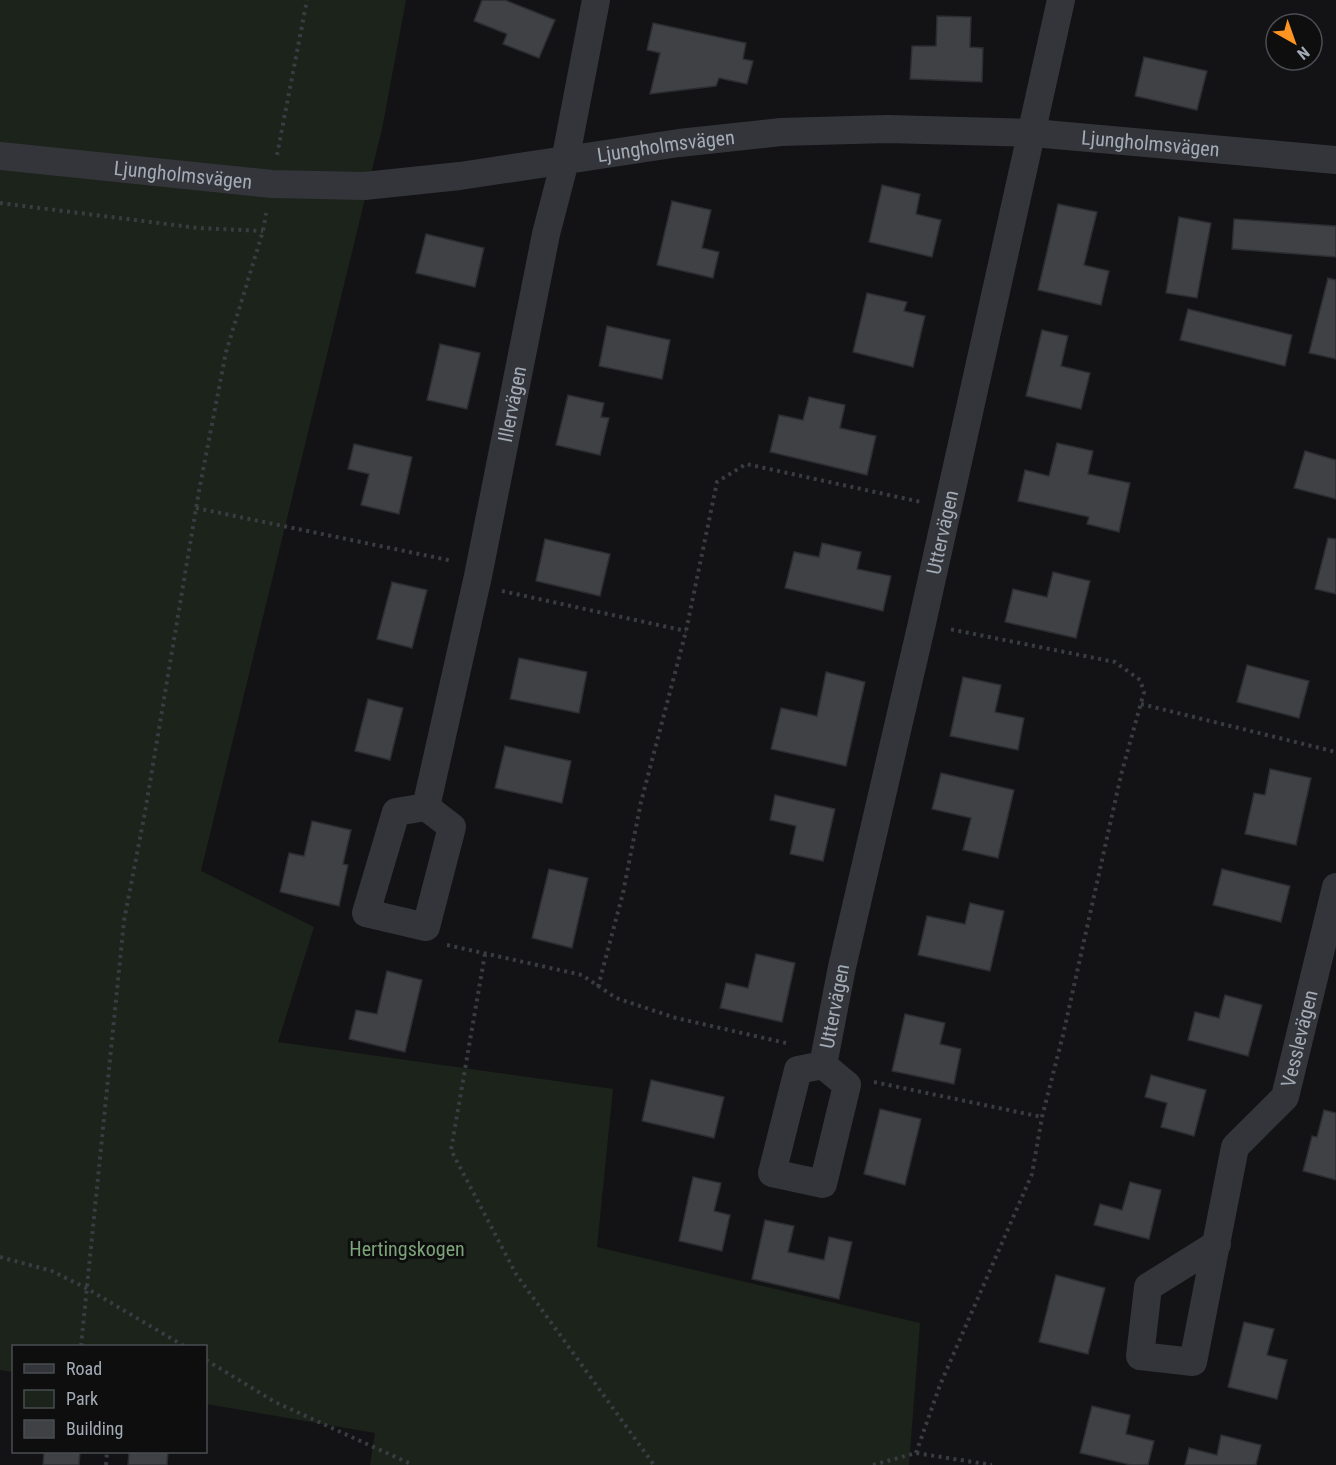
<svg xmlns="http://www.w3.org/2000/svg" width="1336" height="1465" viewBox="0 0 1336 1465" font-family="'Roboto Condensed',sans-serif">
<style>
.green{fill:#1b231b}
.building{fill:#3f4145;stroke:#2c2d31;stroke-width:1.5}
.lines{fill:none;stroke-linecap:round;stroke-linejoin:round}
.path{stroke:#393c41;stroke-width:4;stroke-dasharray:3 4.5;stroke-linecap:butt}
.street{stroke:#33353a;stroke-width:28}
.labels{text-anchor:middle;dominant-baseline:central;stroke-width:6;stroke-linejoin:round;paint-order:stroke}
.street-label{font-size:20px;fill:#a3acb6;stroke:#0e0e0f}
.park-label{font-size:20px;fill:#7ca379;stroke:#0e0e0f}
</style>
<rect width="100%" height="100%" fill="#131315"/>
<!-- green -->
<path class="green" d="M0,0H406L382,129L201,871L314,927L278,1042L613,1089L597,1247L920,1323L909,1465H370L375,1433L206,1404V1346H14L13,1372L0,1370Z"/>
<!-- building -->
<g class="building">
<path d="M482,0H505L555,20L539,58L503,44L507,34L474,21Z"/>
<path d="M937,16L971,17L970,47L983,48L982,82L910,79L912,46H936Z"/>
<path d="M653,23L746,43L743,59L753,61L747,84L719,78L716,86L650,94L660,53L647,50Z"/>
<path d="M1144,57L1207,71L1197,110L1135,96Z"/>
<path d="M882,185L920,194L916,214L941,220L932,257L869,242Z"/>
<path d="M672,201L711,210L702,248L719,252L713,278L657,265Z"/>
<path d="M1058,204L1097,212L1084,265L1109,271L1101,305L1038,290Z"/>
<path d="M1179,217L1211,223L1197,298L1166,293Z"/>
<path d="M1234,219L1336,226V257L1232,249Z"/>
<path d="M426,234L484,248L475,287L416,273Z"/>
<path d="M1328,278L1336,280V359L1309,353Z"/>
<path d="M867,293L907,302L904,311L925,316L913,367L853,352Z"/>
<path d="M1188,309L1292,335L1285,366L1180,340Z"/>
<path d="M607,326L670,340L662,379L599,366Z"/>
<path d="M1042,330L1068,336L1061,366L1090,373L1081,409L1026,396Z"/>
<path d="M440,344L480,353L467,409L427,400Z"/>
<path d="M568,395L604,403L601,417L609,418L600,455L556,445Z"/>
<path d="M809,397L845,405L840,428L876,436L867,475L770,452L779,415L803,420Z"/>
<path d="M1057,443L1093,451L1088,474L1130,483L1119,532L1087,524L1089,517L1018,501L1025,470L1049,476Z"/>
<path d="M354,444L412,457L399,514L361,505L369,474L348,469Z"/>
<path d="M1305,451L1336,460V499L1294,488Z"/>
<path d="M1328,538L1336,539V594L1315,589Z"/>
<path d="M545,539L610,554L600,596L536,581Z"/>
<path d="M822,543L861,552L857,569L891,576L883,611L785,588L794,552L819,557Z"/>
<path d="M1053,572L1090,581L1076,638L1005,622L1013,589L1047,597Z"/>
<path d="M392,582L427,590L412,648L377,639Z"/>
<path d="M519,658L587,672L579,713L510,699Z"/>
<path d="M1247,665L1309,681L1299,718L1237,702Z"/>
<path d="M826,672L865,682L846,766L771,749L781,708L817,716Z"/>
<path d="M963,677L1001,685L995,712L1024,718L1018,750L950,736Z"/>
<path d="M368,699L403,708L390,760L355,751Z"/>
<path d="M505,746L571,761L562,803L495,788Z"/>
<path d="M1270,769L1311,778L1296,845L1245,834L1254,793L1265,795Z"/>
<path d="M941,773L1014,790L998,858L963,850L971,818L932,809Z"/>
<path d="M775,795L835,809L823,861L790,854L796,826L770,820Z"/>
<path d="M312,821L351,830L343,864L348,865L339,906L280,892L289,853L304,856Z"/>
<path d="M549,869L588,878L572,948L532,938Z"/>
<path d="M1222,869L1290,886L1281,922L1213,905Z"/>
<path d="M970,903L1004,911L990,971L918,955L927,916L965,924Z"/>
<path d="M756,954L795,963L782,1022L720,1008L726,983L748,988Z"/>
<path d="M387,971L422,980L405,1052L349,1039L356,1010L377,1014Z"/>
<path d="M1225,995L1262,1005L1248,1056L1188,1040L1195,1012L1219,1018Z"/>
<path d="M905,1014L945,1023L940,1044L961,1049L954,1084L892,1071Z"/>
<path d="M1151,1075L1206,1090L1194,1136L1161,1127L1167,1103L1145,1097Z"/>
<path d="M651,1080L724,1097L714,1138L642,1121Z"/>
<path d="M880,1109L921,1119L905,1185L864,1174Z"/>
<path d="M1324,1110L1336,1113V1180L1303,1171L1312,1136L1317,1137Z"/>
<path d="M693,1177L721,1183L714,1211L730,1215L722,1251L679,1241Z"/>
<path d="M1130,1182L1161,1190L1149,1239L1094,1225L1100,1204L1122,1210Z"/>
<path d="M765,1220L794,1226L788,1252L824,1260L829,1237L852,1242L839,1299L752,1279Z"/>
<path d="M1056,1275L1105,1288L1088,1354L1039,1342Z"/>
<path d="M1244,1322L1274,1329L1267,1355L1287,1360L1277,1399L1228,1387Z"/>
<path d="M1092,1406L1130,1415L1126,1434L1154,1441L1148,1465H1131L1080,1453Z"/>
<path d="M1221,1435L1261,1445L1256,1465H1185L1189,1448L1217,1455Z"/>
<path d="M44,1452H80L79,1465H43Z"/>
<path d="M129,1452H168L167,1465H128Z"/>
</g>
<g class="lines">
<!-- path -->
<g class="path">
<path d="M277,155L307,0"/>
<path d="M0,203L198,228L263,231"/>
<path d="M196,508L453,561"/>
<path d="M502,591L686,631"/>
<path d="M1141,704L1336,752"/>
<path d="M447,945L582,975L616,998L676,1018L786,1043"/>
<path d="M485,954L451,1150L516,1274L654,1465"/>
<path d="M598,987L623,893L641,802L686,631L717,482L746,464L921,502"/>
<path d="M874,1082L1042,1117"/>
<path d="M0,1257L52,1271L86,1288L184,1346"/>
<path d="M81,1346L124,921L145,812L199,491L226,352L263,231L266,213"/>
<path d="M206,1360L275,1402L413,1465"/>
<path d="M916,1453L940,1385L1032,1174L1042,1117L1063,1035L1121,775L1144,692L1140,680L1115,662L949,629"/>
<path d="M106,1465L107,1452"/>
<path d="M873,1465L916,1453L992,1465"/>
</g>
<!-- street -->
<g class="street">
<path id="s1" d="M0,156L272,184L364,186L460,176L679,143L781,132L887,129L1033,133L1336,160"/>
<path id="s2" d="M426,807L478,576L546,234L565,161L596,0"/>
<path d="M426,807L452,827L426,927L366,913L396,812Z"/>
<path id="s3" d="M823,1065L842,967L922,623L1061,0"/>
<path d="M823,1065L847,1085L823,1184L772,1173L798,1070Z"/>
<path id="s4" d="M1217,1244L1148,1287L1140,1356L1193,1362L1235,1147L1285,1097L1336,887"/>
</g>
</g>
<g class="labels">
<!-- street labels -->
<g class="street-label">
<text stroke="none"><textPath href="#s1" startOffset="1156">Ljungholmsvägen</textPath></text>
<text stroke="none"><textPath href="#s1" startOffset="670">Ljungholmsvägen</textPath></text>
<text stroke="none"><textPath href="#s1" startOffset="184">Ljungholmsvägen</textPath></text>
<text stroke="none"><textPath href="#s2" startOffset="412">Illervägen</textPath></text>
<text stroke="none"><textPath href="#s3" startOffset="546">Uttervägen</textPath></text>
<text stroke="none"><textPath href="#s3" startOffset="60">Uttervägen</textPath></text>
<text stroke="none"><textPath href="#s4" startOffset="554">Vesslevägen</textPath></text>
</g>
<!-- park labels -->
<g class="park-label">
<text x="407" y="1249">Hertingskogen</text>
</g>
</g>
<!-- legend -->
<rect x="12" y="1345" width="195" height="108" fill="#0e0e0f" stroke="#4a4d52" stroke-width="1.5"/>
<rect x="24" y="1364" width="30" height="9" fill="#33353a" stroke="#4a4d52" stroke-width="1.5"/>
<text x="66" y="1375" font-size="18" fill="#a3acb6">Road</text>
<rect x="24" y="1390" width="30" height="18" fill="#1b231b" stroke="#4a4d52" stroke-width="1.5"/>
<text x="66" y="1405" font-size="18" fill="#a3acb6">Park</text>
<rect x="24" y="1420" width="30" height="18" fill="#3f4145" stroke="#4a4d52" stroke-width="1.5"/>
<text x="66" y="1435" font-size="18" fill="#a3acb6">Building</text>
<!-- north arrow -->
<g transform="translate(1294 42) rotate(140)"><circle r="28" fill="#0e0e0f" stroke="#4a4d52" stroke-width="1.5"/>
<path d="M0-4.5L10 22L0 15L-10 22Z" fill="#fe9421"/>
<text y="-9" font-size="16" font-weight="bold" text-anchor="middle" fill="#a3acb6">N</text>
</g>
</svg>
